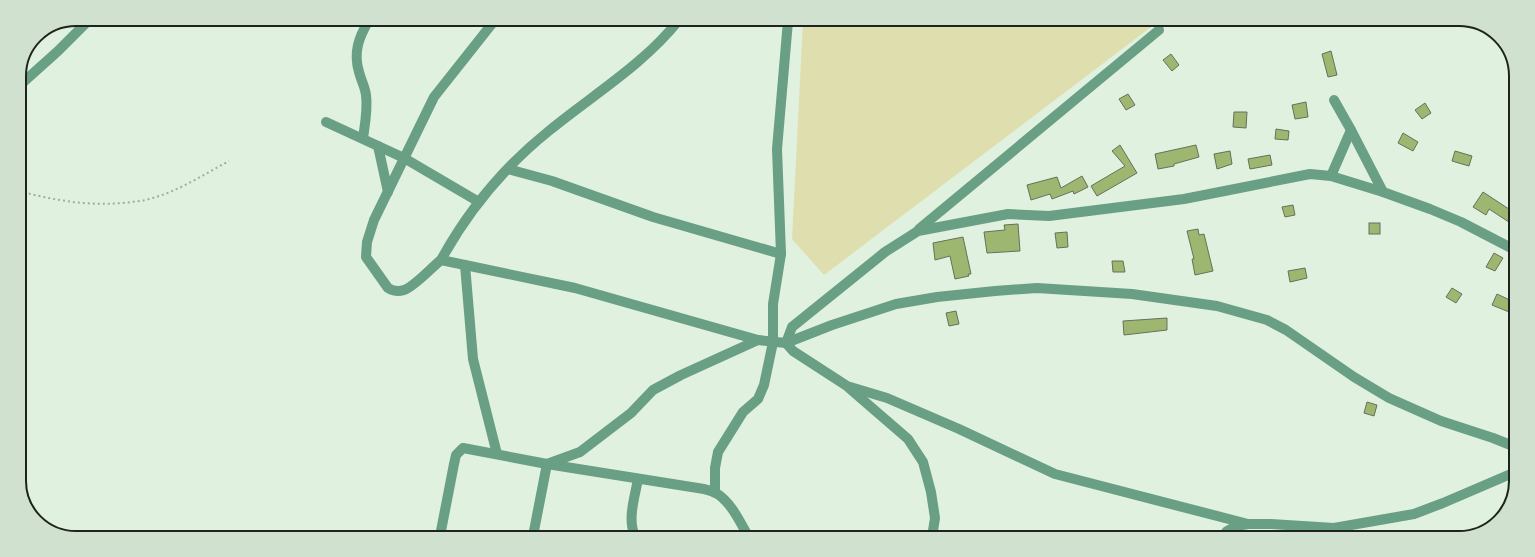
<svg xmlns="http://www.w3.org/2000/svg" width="1535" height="557" viewBox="0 0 1535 557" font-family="'Titillium Web',sans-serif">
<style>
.green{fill:#dfdeae}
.building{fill:#9eb770;stroke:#686f5c}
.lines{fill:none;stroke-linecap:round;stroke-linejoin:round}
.path{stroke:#a1ad9f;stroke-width:2;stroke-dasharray:2 3;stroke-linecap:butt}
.street{stroke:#699f84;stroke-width:10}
.rim{fill:none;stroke:#1e241d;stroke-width:2}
</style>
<rect width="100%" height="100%" fill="#e1f1df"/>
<!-- green -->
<path class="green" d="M803,21H1159L824,275L792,239Z"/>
<!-- building -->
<g class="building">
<path d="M1331,51L1337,75L1328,77L1322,54Z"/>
<path d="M1171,54L1179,65L1172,71L1163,60Z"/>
<path d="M1128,94L1135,105L1126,110L1119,99Z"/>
<path d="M1306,102L1308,117L1295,119L1292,105Z"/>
<path d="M1425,103L1431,113L1422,119L1415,110Z"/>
<path d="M1234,112H1247L1246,128L1233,127Z"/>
<path d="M1276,129L1289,131L1288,140L1275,139Z"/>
<path d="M1403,133L1418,142L1413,151L1398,143Z"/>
<path d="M1120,145L1137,173L1097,196L1091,186L1125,166L1112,151Z"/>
<path d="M1196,145L1199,157L1174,164V166L1158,169L1155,154Z"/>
<path d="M1230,151L1232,164L1217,169L1214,154Z"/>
<path d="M1455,151L1472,156L1469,166L1452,161Z"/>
<path d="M1270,155L1272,165L1250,169L1248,159Z"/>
<path d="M1082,176L1088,187L1074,194L1073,191L1052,199L1050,194L1031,200L1027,185L1057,177L1061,188Z"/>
<path d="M1483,192L1515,213V226L1489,209L1486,215L1473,207Z"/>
<path d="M1293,205L1295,215L1285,217L1282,207Z"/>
<rect x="1369" y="223" width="11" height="11"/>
<path d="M1018,224L1020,251L987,253L984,232L1005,230L1004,225Z"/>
<path d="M1198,229L1199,235L1204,234L1213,271L1195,275L1192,259H1194L1187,231Z"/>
<path d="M1067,232L1068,247L1057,248L1055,233Z"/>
<path d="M963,237L971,274H968L969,276L955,279L950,256L935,260L933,243Z"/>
<path d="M1494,253L1503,258L1495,271L1486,267Z"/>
<path d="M1112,261H1123L1125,272H1113Z"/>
<path d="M1305,268L1307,278L1290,282L1288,271Z"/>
<path d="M1452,288L1462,294L1456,303L1446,297Z"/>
<path d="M1497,294L1514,302V314L1492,305Z"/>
<path d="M956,311L959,324L949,326L946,313Z"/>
<path d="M1167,318V330L1124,335L1123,321Z"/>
<path d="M1367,402L1377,405L1374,416L1364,413Z"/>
</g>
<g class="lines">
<!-- path -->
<path class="path" d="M19,191C56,201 93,207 131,202C137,201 143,201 149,199C177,192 203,175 229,161"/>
<!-- street -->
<g class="street">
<path d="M679,20C643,65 594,94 550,130C506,165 468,211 441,260L575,288L758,340L786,343L832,325L896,304L937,297L995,291L1037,288L1132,294L1217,306L1267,320L1286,330L1354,377L1389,398L1441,421L1493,438L1513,446"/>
<path d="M19,86L58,51L90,19"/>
<path d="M1334,100L1351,130L1383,192"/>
<path d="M326,122L404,158L479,202"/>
<path d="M363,138C365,124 368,109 366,95C365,87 361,80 359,72C353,52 359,37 369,20"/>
<path d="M378,146L388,192"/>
<path d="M508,169L552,181L653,217L781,254"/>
<path d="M1331,176L1351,130"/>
<path d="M919,229L1159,30"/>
<path d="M441,260C432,267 414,287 404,290C398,292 393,291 388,288L366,257L367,242L374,220L434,97L495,20"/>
<path d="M465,265L473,359L497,454"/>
<path d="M849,388L908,439L923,462L931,492L935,518L932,537"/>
<path d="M715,493V468L718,452L743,412L758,399L764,385L773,342V304L781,254L777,149L788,21"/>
<path d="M1248,524L1055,474L959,429L887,398L847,386L793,351L786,343L792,327L885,252L918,231L1008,214L1049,216L1184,199L1310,174L1331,176L1383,192L1430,209L1461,222L1515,250"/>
<path d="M440,536L454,464L456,455L463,448L547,464L704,489C707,490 712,491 716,493C731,502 740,522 748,536"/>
<path d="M533,536L547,464L580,452L631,413L653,390L681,375L758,340"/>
<path d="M635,536C627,520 635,496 638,479"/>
<path d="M1222,537L1227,531L1236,526L1248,524H1271L1334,528L1414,514L1443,503L1513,473"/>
</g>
</g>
<!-- crop -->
<path d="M0 0H1535V557H0ZM76 26H1459A50 50 0 0 1 1509 76V481A50 50 0 0 1 1459 531H76A50 50 0 0 1 26 481V76A50 50 0 0 1 76 26Z" fill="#d1e1cf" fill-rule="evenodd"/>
<path class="rim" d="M76 26H1459A50 50 0 0 1 1509 76V481A50 50 0 0 1 1459 531H76A50 50 0 0 1 26 481V76A50 50 0 0 1 76 26Z"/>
</svg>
